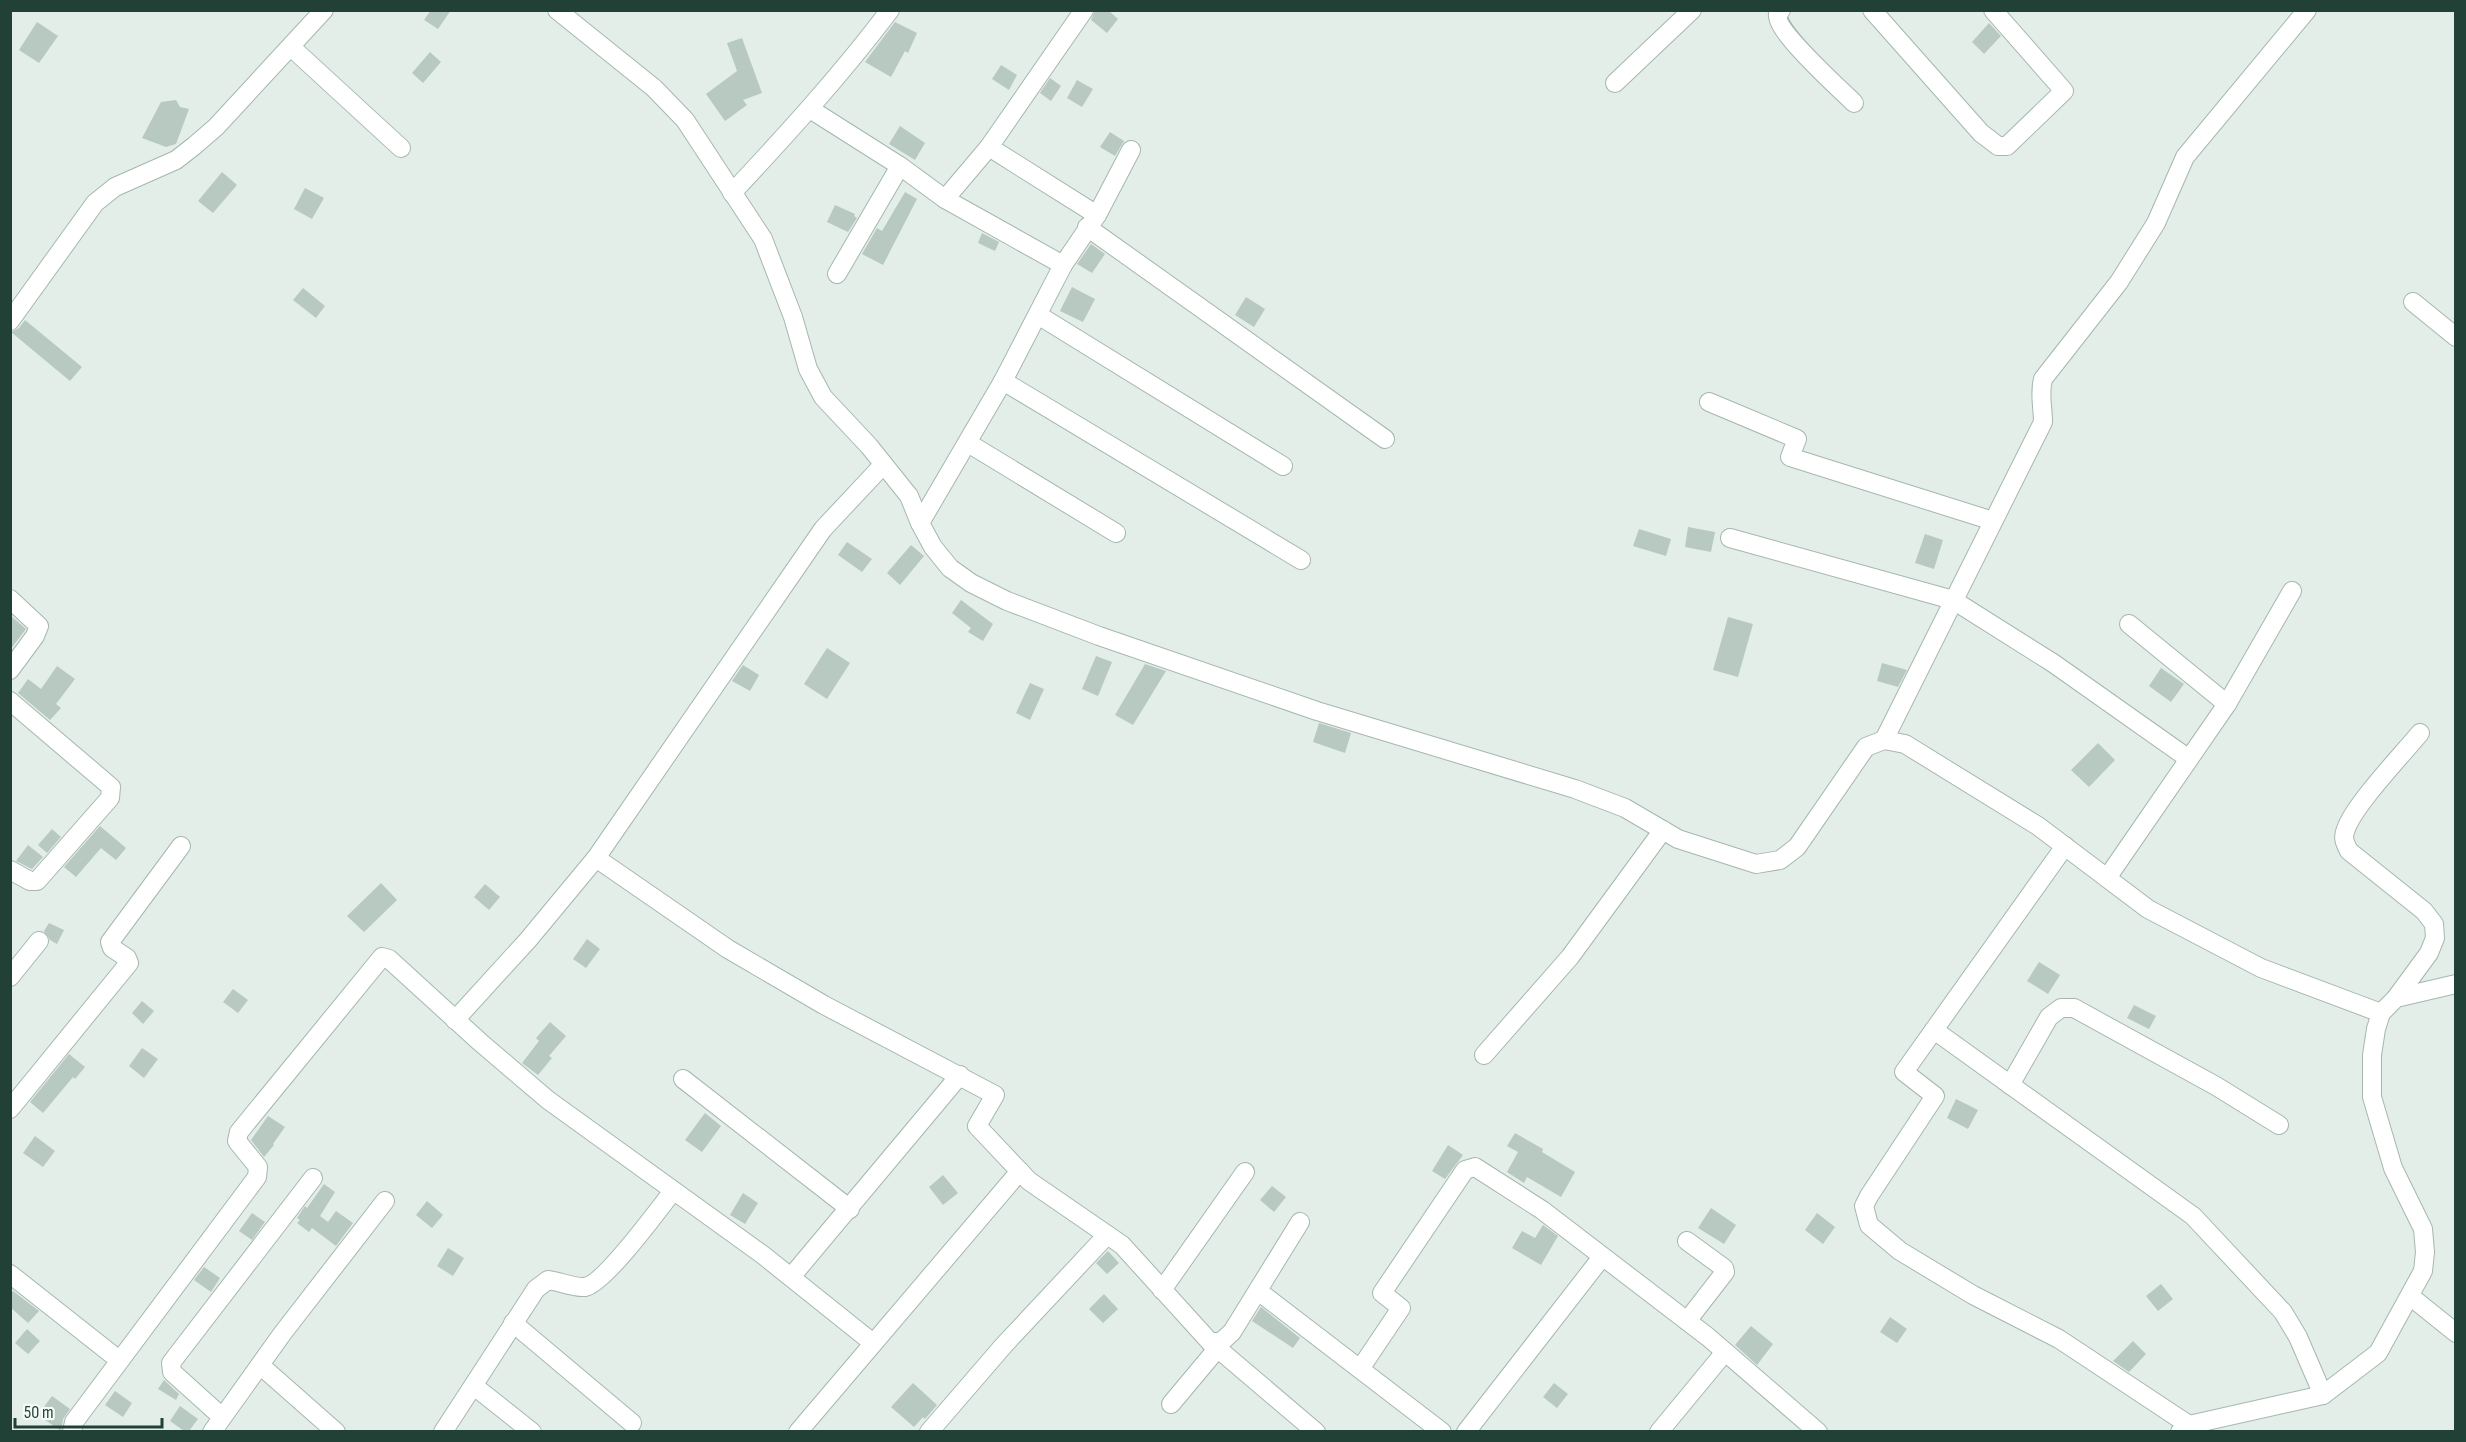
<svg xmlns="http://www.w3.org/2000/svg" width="2466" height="1442" viewBox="0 0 2466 1442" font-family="'Sofia Sans Condensed',sans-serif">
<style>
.building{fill:#b8c9c1}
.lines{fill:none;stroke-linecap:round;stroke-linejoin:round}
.minor-casing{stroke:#a5b7af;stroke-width:20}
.tertiary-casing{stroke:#a5b7af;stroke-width:20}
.minor{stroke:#fff;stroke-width:18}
.tertiary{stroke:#fff;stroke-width:18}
</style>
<rect width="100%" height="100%" fill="#e3eee8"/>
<!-- building -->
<g class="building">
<path d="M431,10H451L438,29L424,20Z"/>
<path d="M1095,10H1108L1118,19L1107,33L1091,20Z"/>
<path d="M37,22L58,36L39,63L19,50Z"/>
<path d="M895,22L917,33L908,53L905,51L891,77L865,62Z"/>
<path d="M1989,23L2001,36L1984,54L1972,42Z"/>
<path d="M742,38L762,93L743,100L747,105L725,121L706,94L737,71L727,43Z"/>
<path d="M430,52L441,62L423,83L412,73Z"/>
<path d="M1001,65L1017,75L1009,90L992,79Z"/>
<path d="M1050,78L1061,86L1051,101L1040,93Z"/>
<path d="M1077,80L1093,89L1082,107L1067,98Z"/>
<path d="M176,100L180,107L189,109L176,144L166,147L142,138L161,102Z"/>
<path d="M900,126L925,143L915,160L889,144Z"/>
<path d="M1110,132L1124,141L1115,156L1100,147Z"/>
<path d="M222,172L237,185L213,213L198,201Z"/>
<path d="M305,188L324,198L312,219L294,209Z"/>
<path d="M905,192L917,199L883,265L862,254L877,228L882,231Z"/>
<path d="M835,205L855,214L854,216L857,218L848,232L827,222Z"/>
<path d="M982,233L999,242L995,251L978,243Z"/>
<path d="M1091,244L1105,254L1092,273L1077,264Z"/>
<path d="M1072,287L1095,299L1083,322L1060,311Z"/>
<path d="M303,288L325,306L316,318L293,300Z"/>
<path d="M1246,297L1265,309L1254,327L1235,315Z"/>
<path d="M25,320L82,367L70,381L11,332L19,328Z"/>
<path d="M1688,527L1715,532L1711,552L1685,547Z"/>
<path d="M1639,529L1671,539L1666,556L1633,546Z"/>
<path d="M1925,534L1943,540L1934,569L1915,563Z"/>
<path d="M847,542L872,559L862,572L838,555Z"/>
<path d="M911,545L924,556L900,585L887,573Z"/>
<path d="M961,600L993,624L983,641L968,632L971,628L952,613Z"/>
<path d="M10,615L26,629L10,650Z"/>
<path d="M1728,617L1753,624L1738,677L1713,670Z"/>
<path d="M827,648L850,663L827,699L804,684Z"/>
<path d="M1096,656L1112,662L1098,696L1082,689Z"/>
<path d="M1882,663L1907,670L1898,687L1877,681Z"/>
<path d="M1145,664L1166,671L1133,725L1115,715Z"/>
<path d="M743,665L759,675L750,691L732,681Z"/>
<path d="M57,666L75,679L56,704L61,708L50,720L18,693L28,679L41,689Z"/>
<path d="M2161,668L2184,684L2171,702L2149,686Z"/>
<path d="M1030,683L1044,689L1030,720L1016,713Z"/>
<path d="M1319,723L1351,733L1345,753L1313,742Z"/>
<path d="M2098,743L2115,760L2089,787L2071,770Z"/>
<path d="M100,826L126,848L116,860L101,848L76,877L64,867Z"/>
<path d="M52,829L61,837L47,853L38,845Z"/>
<path d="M28,845L43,857L32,869L16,861Z"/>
<path d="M381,883L397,900L364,932L347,916Z"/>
<path d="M485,884L500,897L489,910L474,897Z"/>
<path d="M49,923L64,930L57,944L50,940L44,931Z"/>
<path d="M587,939L600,949L586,968L573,959Z"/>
<path d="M2039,962L2060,975L2048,994L2027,981Z"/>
<path d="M233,989L248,1000L238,1013L223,1002Z"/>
<path d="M142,1001L154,1011L143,1024L132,1013Z"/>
<path d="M2134,1005L2156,1016L2149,1029L2127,1018Z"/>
<path d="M550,1022L566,1036L549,1056L552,1058L538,1075L522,1063L539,1041L536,1038Z"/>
<path d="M142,1048L158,1059L144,1078L129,1066Z"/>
<path d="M69,1054L85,1067L75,1079L73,1077L43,1113L30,1102Z"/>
<path d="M1956,1099L1978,1110L1968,1129L1947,1118Z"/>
<path d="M705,1113L721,1126L702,1152L685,1140Z"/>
<path d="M268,1116L285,1127L273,1144L274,1145L264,1157L251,1140Z"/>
<path d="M1515,1133L1543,1149L1542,1152L1575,1172L1561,1197L1527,1177L1524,1183L1507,1172L1518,1152L1507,1146Z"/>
<path d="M35,1136L55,1151L43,1167L23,1153Z"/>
<path d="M1448,1145L1463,1155L1445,1179L1432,1171Z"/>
<path d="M943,1175L958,1193L943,1205L929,1187Z"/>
<path d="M324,1184L335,1192L320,1216L328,1222L336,1211L353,1223L336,1246L312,1228L309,1232L297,1223L300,1220L297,1218L305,1206L307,1208Z"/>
<path d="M1272,1186L1286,1197L1274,1212L1260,1200Z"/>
<path d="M743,1193L758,1203L745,1224L730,1215Z"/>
<path d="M427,1201L443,1215L432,1228L416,1215Z"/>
<path d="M1711,1208L1736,1225L1724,1244L1698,1228Z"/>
<path d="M252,1213L265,1222L252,1240L239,1231Z"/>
<path d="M1817,1213L1835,1227L1823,1244L1805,1230Z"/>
<path d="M1543,1225L1558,1236L1541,1265L1512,1248L1522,1231L1535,1238Z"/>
<path d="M448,1248L464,1258L453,1276L437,1266Z"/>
<path d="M1108,1251L1119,1263L1107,1274L1096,1263Z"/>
<path d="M204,1267L220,1278L211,1292L194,1280Z"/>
<path d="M2161,1284L2173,1299L2158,1311L2146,1296Z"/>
<path d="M13,1291L39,1311L28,1323L10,1307V1294Z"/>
<path d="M1104,1294L1118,1309L1103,1323L1089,1309Z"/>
<path d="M1261,1307L1300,1338L1293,1348L1252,1321Z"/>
<path d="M1890,1317L1907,1329L1897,1343L1880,1332Z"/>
<path d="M1751,1326L1773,1344L1757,1365L1735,1345Z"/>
<path d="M27,1329L40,1341L28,1354L15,1343Z"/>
<path d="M2133,1341L2146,1354L2129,1372L2113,1361Z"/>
<path d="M164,1380L179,1394L176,1400L158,1389Z"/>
<path d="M913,1383L937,1405L925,1419L923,1417L914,1427L891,1407Z"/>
<path d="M1554,1383L1568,1394L1557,1408L1543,1397Z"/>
<path d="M115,1391L132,1403L123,1417L105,1405Z"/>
<path d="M52,1396L70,1409L63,1419L61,1431L38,1415Z"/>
<path d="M180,1406L198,1419L189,1431H184L170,1421Z"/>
</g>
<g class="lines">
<!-- minor casing -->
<g class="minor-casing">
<g id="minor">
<path d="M557,10L654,88L685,120L763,239L793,317L808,369L823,397L869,446L909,496L920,523L933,547L950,568L971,583L1007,601L1099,636L1317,711L1575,789L1625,808L1678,839L1756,864L1780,860L1797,847L1866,747L1884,740L1905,744L2038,826L2148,909L2261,968L2381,1013"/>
<path d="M1781,10L1778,14C1774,30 1840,89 1854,103"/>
<path d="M1872,10L1981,133L1998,146H2007L2064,91L1993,10"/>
<path d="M291,47L401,148"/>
<path d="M1615,83L1692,10"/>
<path d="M810,109L900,166L945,199L1063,265"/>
<path d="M989,147L1097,215"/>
<path d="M732,193C787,134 841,75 890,10"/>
<path d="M945,199L989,147L1084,10"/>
<path d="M1087,227L1385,439"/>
<path d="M837,274L900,166"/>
<path d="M2413,302L2456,337"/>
<path d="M1038,315L1283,466"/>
<path d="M10,321L95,203L115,187L176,160L194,146L216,127L324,10"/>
<path d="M1003,381L1301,560"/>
<path d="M1709,402L1797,439L1790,457L1993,521"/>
<path d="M968,443L1116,533"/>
<path d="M920,523L1003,381L1063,265L1097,215L1131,150"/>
<path d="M1730,538L1953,600L2053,663L2189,759"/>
<path d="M10,599L39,626L35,636L10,670"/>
<path d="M2129,624L2227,704"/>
<path d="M10,701L111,787L110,798L37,881H30L10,870"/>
<path d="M1884,740L2043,422C2043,407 2039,394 2043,379L2119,282L2156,223L2185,157L2307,10"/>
<path d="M2065,846L1904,1072L1935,1096L1869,1196L1864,1206L1869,1225L1900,1251L1973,1295L2059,1339L2189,1425"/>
<path d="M596,858L728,949L824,1005L995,1095L977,1126L1029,1181L1122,1245L1210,1342H1221L1232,1332L1300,1222"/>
<path d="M2107,878L2227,704L2292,591"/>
<path d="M10,977L39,941"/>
<path d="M2396,998L2429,953L2435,938L2434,924L2424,911L2349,851C2345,843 2342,838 2346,829C2354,805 2402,755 2420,733"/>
<path d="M455,1020L528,940L596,858L823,529L883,465"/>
<path d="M1934,1030L2193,1216L2283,1312L2298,1337L2323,1395"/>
<path d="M1484,1055L1570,957L1663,830"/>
<path d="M683,1079L850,1209"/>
<path d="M2010,1085L2049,1017L2061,1008H2074L2216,1086L2279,1125"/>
<path d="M10,1109L129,963L127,958L112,948L110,942L181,846"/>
<path d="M10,1274L119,1360"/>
<path d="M791,1277L960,1075"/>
<path d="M1162,1290L1245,1172"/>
<path d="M1258,1291L1442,1432"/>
<path d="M2410,1296L2456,1333"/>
<path d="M1687,1321L1725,1272L1724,1268L1687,1241"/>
<path d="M513,1323L632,1423"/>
<path d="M1210,1342L1316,1432"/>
<path d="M260,1365L336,1432"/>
<path d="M1360,1369L1401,1308L1382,1293L1465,1170L1475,1167L1542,1210L1708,1337L1818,1432"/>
<path d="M474,1386L532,1432"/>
<path d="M1171,1404L1217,1349"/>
<path d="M222,1417L172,1372L171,1363L313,1178"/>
<path d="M72,1432L74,1422L257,1177L258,1167L237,1141L239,1132L382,957L389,959L480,1042L548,1100L763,1255L873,1343"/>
<path d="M212,1432L282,1334L385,1201"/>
<path d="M443,1432L536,1289L548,1280C559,1281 573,1288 585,1287C604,1284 659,1209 673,1191"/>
<path d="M798,1432L1020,1171"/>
<path d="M929,1432L1004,1345L1107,1235"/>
<path d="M1466,1432L1602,1257"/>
<path d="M1659,1432L1725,1352"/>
</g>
</g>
<!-- tertiary casing -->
<g class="tertiary-casing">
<path id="tertiary" d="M2180,1432L2189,1425L2323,1395L2378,1353L2423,1271L2425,1252L2423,1229L2393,1168L2372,1097V1055L2376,1029L2381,1013L2396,998L2456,984"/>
</g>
<!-- minor -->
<use href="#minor" class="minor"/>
<!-- tertiary -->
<use href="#tertiary" class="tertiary"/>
</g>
<!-- border -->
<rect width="2466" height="1442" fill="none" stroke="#214136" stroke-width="24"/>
<!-- scale -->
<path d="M15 1418v9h147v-9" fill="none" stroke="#214136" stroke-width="3"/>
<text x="24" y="1418" font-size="18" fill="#214136" stroke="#f4faf7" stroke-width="4.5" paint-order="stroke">50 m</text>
</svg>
